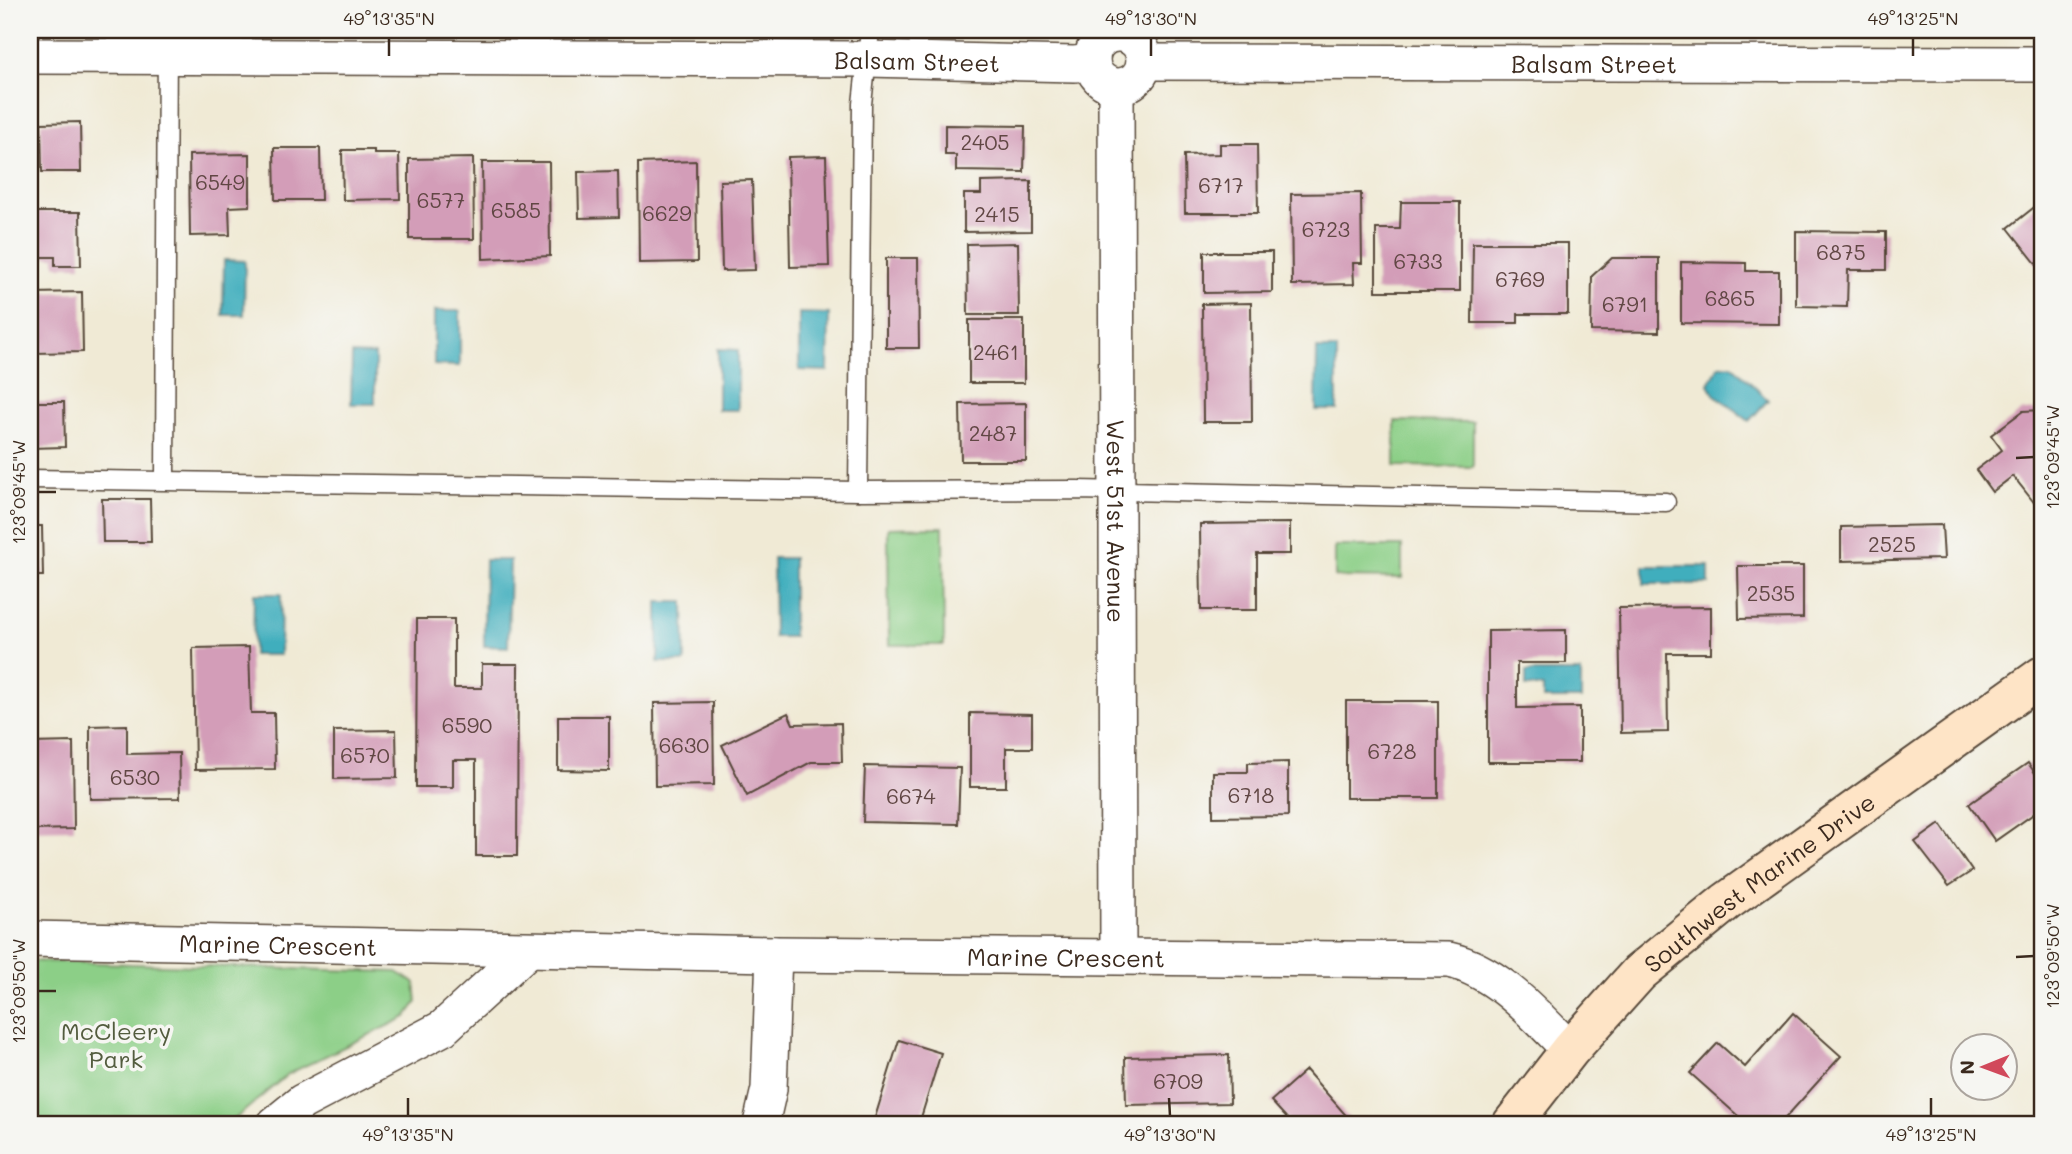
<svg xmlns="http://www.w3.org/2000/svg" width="2072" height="1154" viewBox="0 0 2072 1154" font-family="Mali,sans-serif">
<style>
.green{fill:#8ccf87;stroke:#647c52;stroke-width:2}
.water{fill:#40aebd;stroke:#3e6c6e;stroke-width:2}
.building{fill:#d39db8}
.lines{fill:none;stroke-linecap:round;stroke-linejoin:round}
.lane-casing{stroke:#564739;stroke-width:21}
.street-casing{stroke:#564739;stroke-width:38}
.secondary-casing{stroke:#564739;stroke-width:42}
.lane{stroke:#fff;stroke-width:18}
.street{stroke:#fff;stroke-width:35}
.secondary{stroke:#fee4c6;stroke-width:38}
.ticks{fill:none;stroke:#3b2a1e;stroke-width:2.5}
.labels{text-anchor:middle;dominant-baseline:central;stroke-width:7;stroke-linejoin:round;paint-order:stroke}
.number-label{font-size:21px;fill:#614744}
.street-label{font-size:24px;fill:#3b2a1e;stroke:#f6f6f2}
.park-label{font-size:24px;fill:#535c3e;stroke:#f6f6f2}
.neatline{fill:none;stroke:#3b2a1e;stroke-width:2.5}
.ticks-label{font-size:18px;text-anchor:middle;fill:#3b2a1e}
</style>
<rect width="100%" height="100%" fill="#f6f6f2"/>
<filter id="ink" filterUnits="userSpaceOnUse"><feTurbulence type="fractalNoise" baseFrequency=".0143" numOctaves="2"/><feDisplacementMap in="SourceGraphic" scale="14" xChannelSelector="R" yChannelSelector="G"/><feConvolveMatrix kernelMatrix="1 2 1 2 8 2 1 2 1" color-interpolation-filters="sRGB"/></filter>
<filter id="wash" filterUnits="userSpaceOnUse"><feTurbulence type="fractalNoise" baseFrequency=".00686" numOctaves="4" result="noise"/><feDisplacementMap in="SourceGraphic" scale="28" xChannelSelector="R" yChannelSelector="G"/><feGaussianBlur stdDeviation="1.57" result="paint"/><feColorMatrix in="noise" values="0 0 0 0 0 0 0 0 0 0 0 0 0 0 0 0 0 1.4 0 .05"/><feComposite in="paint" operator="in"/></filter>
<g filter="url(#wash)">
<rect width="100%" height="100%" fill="#f0ead5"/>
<!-- green -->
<g class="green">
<path d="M1395,421L1473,422V467L1395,466Z"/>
<path d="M943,527L944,645H889L888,528Z"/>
<path d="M1335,546H1402V578L1335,577Z"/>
<path d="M30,961L397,972L415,983L417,1002L406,1017L288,1074L229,1124H30Z"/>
</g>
<!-- water -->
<g class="water">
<path d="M224,260L245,261L244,315H223Z"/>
<path d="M434,311H460V366L434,365Z"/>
<path d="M799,313L829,314L828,371L799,370Z"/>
<path d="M718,349L738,350V410H718Z"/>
<path d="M1317,349H1337V410H1316Z"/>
<path d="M352,354L375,355V404H351Z"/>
<path d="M1732,365L1768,400L1749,421L1714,394L1709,384L1719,366Z"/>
<path d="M773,558H793V637H774Z"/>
<path d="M485,560H510L508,647L484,646Z"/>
<rect x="1644" y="566" width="65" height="18"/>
<path d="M254,594H281L280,655H253Z"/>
<path d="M658,602H684L685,662H658Z"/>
<path d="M1526,672H1581V699H1543V687H1526Z"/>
</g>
<g id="blocks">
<!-- building -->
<g class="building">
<path d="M80,122L81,172H42L41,123Z"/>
<path d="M945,125L1025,126L1024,172L956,171V155H945Z"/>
<path d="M1220,144H1257L1258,213H1185L1184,155L1220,154Z"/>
<path d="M274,148H320L321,200H275Z"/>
<path d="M342,150H374V154H399L400,199L343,200Z"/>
<path d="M250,154V206L229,207L230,235L190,236L189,155Z"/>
<path d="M826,156L829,266L790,267L788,157Z"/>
<path d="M473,158L474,239H409V159Z"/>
<path d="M696,161L697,262L639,263L638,163Z"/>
<path d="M482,162H549L550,256L483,259Z"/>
<path d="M618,171L619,217L579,218L578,172Z"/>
<path d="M752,180L755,270L722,271L720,181Z"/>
<path d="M1031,181V231L964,232V194H981V182Z"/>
<path d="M1361,193L1362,263H1353L1354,284L1292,285L1291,194Z"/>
<path d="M2042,201V271L2008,228Z"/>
<path d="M1401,202H1460V291H1376V229H1400Z"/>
<path d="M30,212H80L81,266H55V257H30Z"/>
<path d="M1796,231L1886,232V270H1848L1847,307L1796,306Z"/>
<path d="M1018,243L1019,315H968L967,244Z"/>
<path d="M1473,243H1568V314H1518V323H1472Z"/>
<path d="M1204,252H1272V292L1204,293Z"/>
<path d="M886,258H918L919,348H886Z"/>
<path d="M1612,258H1659V332L1591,331L1592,276Z"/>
<path d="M1681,262L1746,263V271H1779V324L1681,323Z"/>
<path d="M82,292L83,352L34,353L33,293Z"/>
<path d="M1251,303L1252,422H1203L1202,304Z"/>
<rect x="969" y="320" width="55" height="63"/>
<path d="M30,402H64L65,447L30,448Z"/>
<path d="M1026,403V461H961L960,404Z"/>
<path d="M2042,410V501L2036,505L2013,476L1992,492L1976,470L2002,450L1991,435L2023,411Z"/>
<path d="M102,499H150L151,542H103Z"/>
<path d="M1290,523V554H1257V610H1201L1200,524Z"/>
<path d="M1942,525L1944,559L1841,561V527Z"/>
<path d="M30,526H42L43,576H30Z"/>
<path d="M1738,566H1803V618L1739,619Z"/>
<path d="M1711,607V653H1667L1668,732L1621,733L1619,608Z"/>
<path d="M417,619H454V688H482V664H518L517,856H476V760H453V787H416Z"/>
<path d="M1566,630V663H1517V708L1580,707V762H1488V631Z"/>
<path d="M249,647L251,713H274L275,769L195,770L193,648Z"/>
<rect x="1346" y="701" width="92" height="97"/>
<path d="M713,702L714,785L655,786L654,703Z"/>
<path d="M788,713L793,724L841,723L842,762H811L747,796L722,745Z"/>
<path d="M970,713L1032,714V748H1006V787H970Z"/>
<path d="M558,716H609V771L558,770Z"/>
<path d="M127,725V754L179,753L180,798L90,799V726Z"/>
<path d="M396,730L397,778L334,779V731Z"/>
<path d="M73,742L74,829L30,830V743Z"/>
<path d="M1288,762V816L1213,817V772H1248V763Z"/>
<path d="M2028,763L2042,783V808L1995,841L1969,804Z"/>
<path d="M865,766L960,768L958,824L863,822Z"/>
<path d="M1940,824L1972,871L1949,886L1915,842Z"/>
<path d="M1793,1013L1841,1056L1780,1124H1747L1690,1073L1718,1043L1745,1067Z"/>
<path d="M899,1040L941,1053L919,1124H873Z"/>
<path d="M1229,1055L1230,1103L1126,1105L1125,1057Z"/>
<path d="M1306,1070L1351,1121L1347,1124H1292L1271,1101Z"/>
</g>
</g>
</g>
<g filter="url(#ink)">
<use href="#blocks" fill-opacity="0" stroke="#564739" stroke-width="2"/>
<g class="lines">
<!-- lane casing -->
<g class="lane-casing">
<g id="lane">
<path d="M30,479L858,491L1077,490L1666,502"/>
<path d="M165,480L167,30"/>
<path d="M858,491L862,104L870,30"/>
</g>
</g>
<!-- street casing -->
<g class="street-casing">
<g id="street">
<circle cx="1118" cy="60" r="26"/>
<path id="s1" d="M30,56L867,59L1075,64L1092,62"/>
<path id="s2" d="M1144,62L2042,64"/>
<path id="s3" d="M1116,87L1118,955"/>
<path id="s4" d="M30,939L774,954L1449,960C1498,971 1536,1016 1570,1050"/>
<path d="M275,1124L302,1102L443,1028L528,950"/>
<path d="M761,1124L769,1089L774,954"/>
</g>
</g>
<!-- secondary casing -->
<g class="secondary-casing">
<g id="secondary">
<path id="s5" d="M1512,1124L1570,1050L1639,973L1726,902L2042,676"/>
</g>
</g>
<!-- lane -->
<use href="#lane" class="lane"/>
<!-- street -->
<use href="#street" class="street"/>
<!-- secondary -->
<use href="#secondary" class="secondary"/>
</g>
</g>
<!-- ticks -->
<path class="ticks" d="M389,38V56M1151,38V56M1913,38V56M2016,458L2034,457M38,492H56M2016,957L2034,956M38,991H56M408,1098V1116M1169,1098L1170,1116M1931,1098V1116"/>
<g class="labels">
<!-- number labels -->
<g class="number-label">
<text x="985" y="141">2405</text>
<text x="220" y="181">6549</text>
<text x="1221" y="184">6717</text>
<text x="441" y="199">6577</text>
<text x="516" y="209">6585</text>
<text x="667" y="212">6629</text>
<text x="997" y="213">2415</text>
<text x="1326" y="228">6723</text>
<text x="1841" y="251">6875</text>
<text x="1418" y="260">6733</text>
<text x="1520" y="278">6769</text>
<text x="1730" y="297">6865</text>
<text x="1625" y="303">6791</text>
<text x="996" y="351">2461</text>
<text x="993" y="432">2487</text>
<text x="1892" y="543">2525</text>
<text x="1771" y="592">2535</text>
<text x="467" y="724">6590</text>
<text x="684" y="744">6630</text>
<text x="1392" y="750">6728</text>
<text x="365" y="754">6570</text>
<text x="135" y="776">6530</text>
<text x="1251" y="794">6718</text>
<text x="911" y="795">6674</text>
<text x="1178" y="1080">6709</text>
</g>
<!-- street labels -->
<g class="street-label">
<text stroke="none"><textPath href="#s1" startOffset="887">Balsam Street</textPath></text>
<text stroke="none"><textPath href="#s2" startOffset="450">Balsam Street</textPath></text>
<text stroke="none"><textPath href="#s3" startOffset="434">West 51st Avenue</textPath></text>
<text stroke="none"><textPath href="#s5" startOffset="348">Southwest Marine Drive</textPath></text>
<text stroke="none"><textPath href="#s4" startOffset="248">Marine Crescent</textPath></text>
<text stroke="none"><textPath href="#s4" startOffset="1036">Marine Crescent</textPath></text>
</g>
<!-- park labels -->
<g class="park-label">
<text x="116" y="1030">McCleery<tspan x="116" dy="28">Park</tspan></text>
</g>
</g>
<!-- margin -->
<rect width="2072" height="1154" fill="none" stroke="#f6f6f2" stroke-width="77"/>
<!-- north arrow -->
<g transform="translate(1984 1067) rotate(269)"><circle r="33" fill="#f6f6f2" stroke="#aba49d" stroke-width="2"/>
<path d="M0-5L12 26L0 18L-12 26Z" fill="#d1495b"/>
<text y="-10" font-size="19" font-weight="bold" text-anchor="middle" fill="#3b2a1e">N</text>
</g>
<rect x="38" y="38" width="1996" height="1078" class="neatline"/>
<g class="ticks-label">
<text x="389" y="25">49°13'35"N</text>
<text x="1151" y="25">49°13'30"N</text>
<text x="1913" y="25">49°13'25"N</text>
<text transform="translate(2053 457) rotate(-90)" y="6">123°09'45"W</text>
<text transform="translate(19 492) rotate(-90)" y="6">123°09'45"W</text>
<text transform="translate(2053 956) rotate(-90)" y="6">123°09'50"W</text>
<text transform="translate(19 991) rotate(-90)" y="6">123°09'50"W</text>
<text x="408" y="1141">49°13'35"N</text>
<text x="1170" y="1141">49°13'30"N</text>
<text x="1931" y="1141">49°13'25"N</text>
</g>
</svg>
